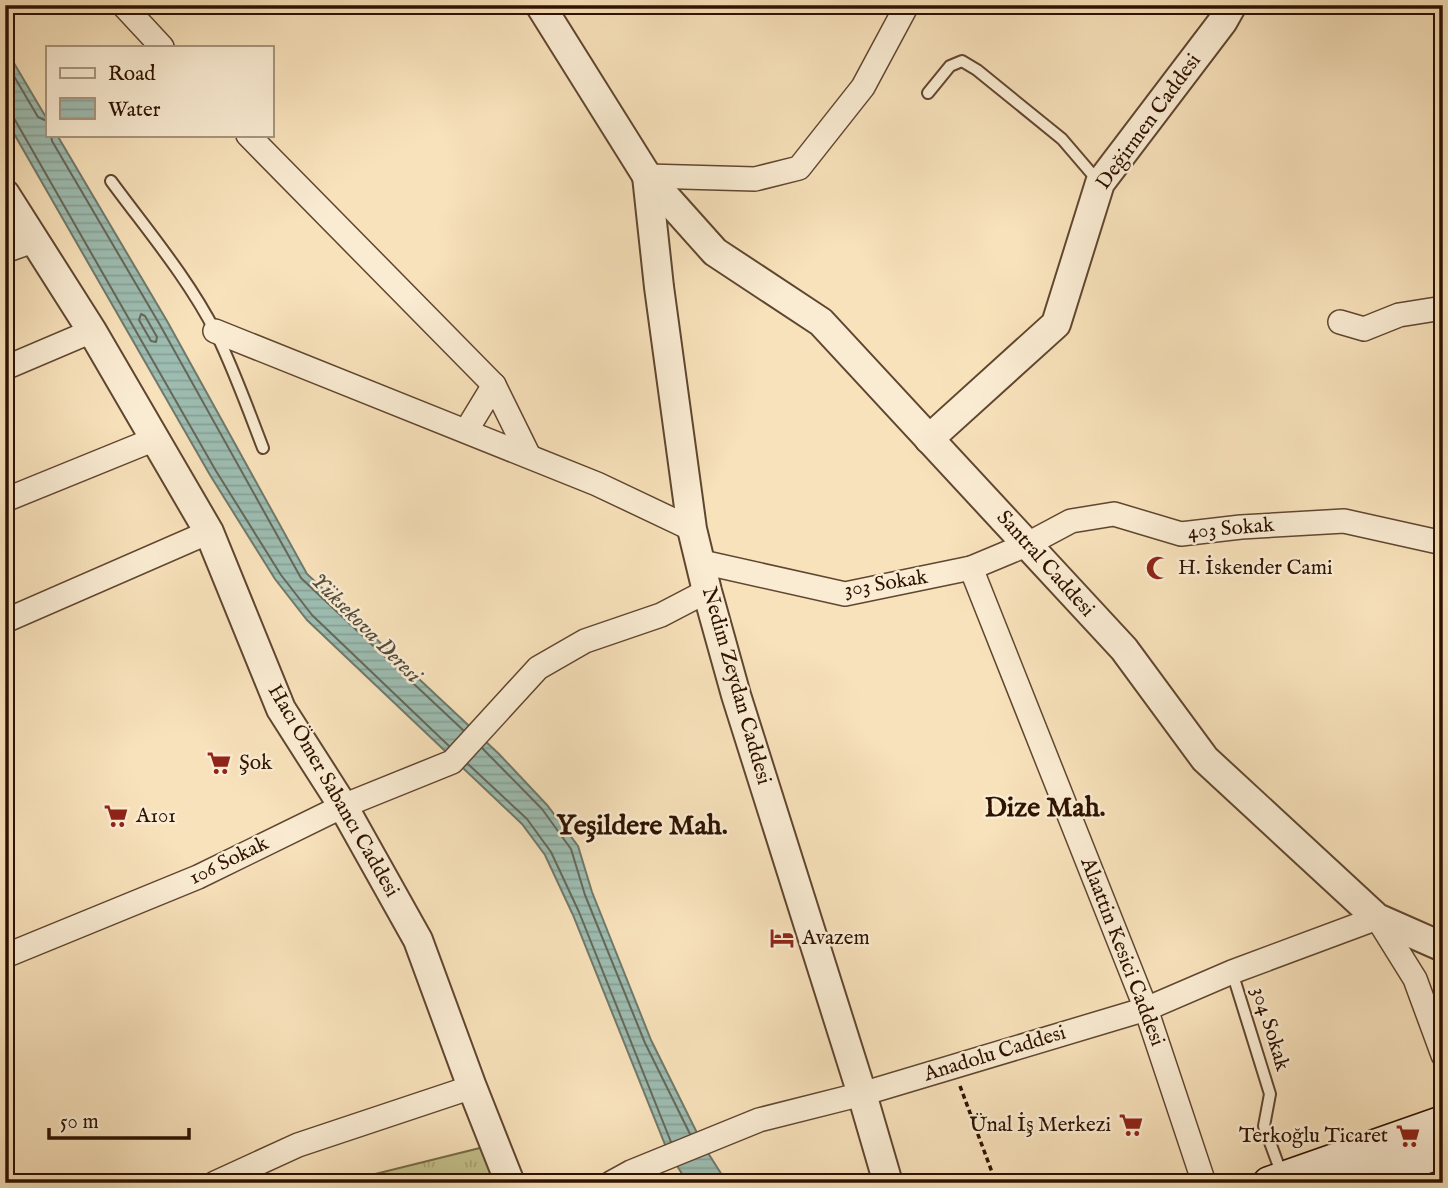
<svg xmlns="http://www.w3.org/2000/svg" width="1448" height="1188" viewBox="0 0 1448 1188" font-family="'IM FELL English',serif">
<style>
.park{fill:url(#park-tufts);stroke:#786a46;stroke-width:2}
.water{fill:url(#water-rules);stroke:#70796b;stroke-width:2}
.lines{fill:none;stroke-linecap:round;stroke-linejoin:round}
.shore{stroke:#65685a;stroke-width:2}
.service-casing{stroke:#604630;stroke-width:14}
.minor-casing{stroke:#604630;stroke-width:26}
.tertiary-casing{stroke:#604630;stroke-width:32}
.secondary-casing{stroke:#2d1201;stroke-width:35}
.path{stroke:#2d1201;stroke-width:3.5;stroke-dasharray:5 3.5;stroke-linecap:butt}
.service{stroke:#faecd3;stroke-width:10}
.minor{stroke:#faecd3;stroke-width:23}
.tertiary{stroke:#faecd3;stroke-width:28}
.secondary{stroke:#faecd3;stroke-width:32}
.labels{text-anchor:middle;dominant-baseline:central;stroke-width:5;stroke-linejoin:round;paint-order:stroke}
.street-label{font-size:21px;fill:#2d1201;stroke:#faecd3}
.poi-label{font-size:21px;fill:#2d1201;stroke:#faecd3;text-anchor:start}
.water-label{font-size:23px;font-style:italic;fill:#544e3f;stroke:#faecd3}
.district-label{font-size:28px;font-weight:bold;fill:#2d1201;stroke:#faecd3}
</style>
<defs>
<pattern id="park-tufts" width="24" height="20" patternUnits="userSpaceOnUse" patternTransform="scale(1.75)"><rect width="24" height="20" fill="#c4c18b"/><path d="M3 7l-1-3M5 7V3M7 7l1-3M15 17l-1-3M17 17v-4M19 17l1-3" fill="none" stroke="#a9a576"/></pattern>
<pattern id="water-rules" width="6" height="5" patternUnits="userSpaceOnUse" patternTransform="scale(1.75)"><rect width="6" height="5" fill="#9dbdb2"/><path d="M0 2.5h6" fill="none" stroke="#88a197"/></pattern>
</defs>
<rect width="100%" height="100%" fill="#f8e2bb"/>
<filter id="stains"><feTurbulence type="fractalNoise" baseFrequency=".00286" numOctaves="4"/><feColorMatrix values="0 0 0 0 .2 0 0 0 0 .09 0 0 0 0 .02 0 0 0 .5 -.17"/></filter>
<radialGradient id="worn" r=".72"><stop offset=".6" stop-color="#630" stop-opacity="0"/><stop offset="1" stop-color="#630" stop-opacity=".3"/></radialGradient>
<!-- park -->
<path class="park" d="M484,1147L498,1183H339Z"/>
<!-- water -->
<path class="water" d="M5,48L47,119V135H57L167,321L307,574L499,754L547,805L578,846L592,892L651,1040L703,1145L727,1183H688L668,1152L573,915L545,855L522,824L307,620L275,579L210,475L5,118Z"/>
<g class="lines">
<!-- shore -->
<g class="shore">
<path d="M5,61L38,117L47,121"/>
<path d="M5,116L15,120L216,471L281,575L312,615L449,746"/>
<path d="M51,135L52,141L160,325L301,578L463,730"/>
<path d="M141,314L145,316L157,337L156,342L151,341L139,320Z"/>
<path d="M482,748L542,809L571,849L585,895L645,1043L690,1134"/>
<path d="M468,764L527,819L551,852L579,912L671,1142"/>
</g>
<!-- service casing -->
<g class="service-casing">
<g id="service">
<path d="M928,93L950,66L962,61L977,70L1062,139L1098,181"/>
<path d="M111,181C147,230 188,278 216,333C234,370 248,409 263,448"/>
<path d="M1232,972L1270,1094L1264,1126L1282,1175"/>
</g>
</g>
<!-- minor casing -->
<g class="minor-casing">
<g id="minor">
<path d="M123,5L162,47"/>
<path d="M248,135L494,385L529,456"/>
<path d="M647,176L755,179L799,168L863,87L907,5"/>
<path d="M5,251L33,241"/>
<path d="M1340,322L1364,329L1399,315L1443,308"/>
<path d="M215,331L597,484L692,529"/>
<path d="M5,368L92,331"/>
<path d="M466,431L494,385"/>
<path d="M5,500L155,439"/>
<path d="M702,562L845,594L971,568L1026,545L1071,521L1114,514L1181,534L1241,527L1344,521L1443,543"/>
<path d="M971,568L1146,1009L1204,1183"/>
<path d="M5,621L209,532"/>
<path d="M5,956L198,877L343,806L452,762L538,668L585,641L661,615L707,591"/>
<path d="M215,1183L298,1145L472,1087"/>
<path d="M611,1183L631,1172L759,1120L862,1094L1146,1009L1232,972L1377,918L1415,979L1443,1055"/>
</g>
</g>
<!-- tertiary casing -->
<g class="tertiary-casing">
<g id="tertiary">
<path d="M540,5L647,176L715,252L821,322L1124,649L1205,759L1377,918L1443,947"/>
<path d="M647,176L659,287L692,529L707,591L736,695L862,1094L888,1183"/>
<path d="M5,194L92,331L209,532L281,709L343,806L418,940L472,1087L510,1183"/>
<path d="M929,439L1056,324L1100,183L1223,21L1232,5"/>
</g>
</g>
<!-- secondary casing -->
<g class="secondary-casing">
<g id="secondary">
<path d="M1269,1183L1443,1122"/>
<path d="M1341,1183L1443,1152"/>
</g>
</g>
<!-- path -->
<path class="path" d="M960,1086L996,1183"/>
<!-- service -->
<use href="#service" class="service"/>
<!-- minor -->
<use href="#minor" class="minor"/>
<!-- tertiary -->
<use href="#tertiary" class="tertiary"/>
<!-- secondary -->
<use href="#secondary" class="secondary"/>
</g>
<!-- icons -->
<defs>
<g id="mosque-bare" transform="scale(1.89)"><path d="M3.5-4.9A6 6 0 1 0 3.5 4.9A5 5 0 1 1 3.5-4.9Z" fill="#8f2418" stroke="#faecd3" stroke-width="2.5" paint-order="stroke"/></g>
<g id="supermarket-bare" transform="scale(1.89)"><path d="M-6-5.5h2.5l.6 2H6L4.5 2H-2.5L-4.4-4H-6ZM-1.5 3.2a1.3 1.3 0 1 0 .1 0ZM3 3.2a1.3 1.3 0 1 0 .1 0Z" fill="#8f2418" stroke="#faecd3" stroke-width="2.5" paint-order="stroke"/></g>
<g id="hotel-bare" transform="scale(1.89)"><path d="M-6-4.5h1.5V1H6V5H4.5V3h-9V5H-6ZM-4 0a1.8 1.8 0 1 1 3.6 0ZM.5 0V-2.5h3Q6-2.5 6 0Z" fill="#8f2418" stroke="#faecd3" stroke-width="2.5" paint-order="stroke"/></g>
</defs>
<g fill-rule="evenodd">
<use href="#mosque-bare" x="1158" y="568"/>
<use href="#supermarket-bare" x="219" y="763"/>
<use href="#supermarket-bare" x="116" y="816"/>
<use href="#hotel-bare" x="782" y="938"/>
<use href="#supermarket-bare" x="1131" y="1125"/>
<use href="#supermarket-bare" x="1408" y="1136"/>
</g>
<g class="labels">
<!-- street labels -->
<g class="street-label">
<text transform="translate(1149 122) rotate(-54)">Değirmen Caddesi</text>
<text transform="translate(1231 529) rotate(-5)">403 Sokak</text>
<text transform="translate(1045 564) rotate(48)">Santral Caddesi</text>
<text transform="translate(886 584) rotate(-9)">303 Sokak</text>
<text transform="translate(736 686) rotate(74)">Nedim Zeydan Caddesi</text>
<text transform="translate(333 791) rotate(60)">Hacı Ömer Sabancı Caddesi</text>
<text transform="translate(229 861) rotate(-26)">106 Sokak</text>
<text transform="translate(1122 952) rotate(69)">Alaattin Kesici Caddesi</text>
<text transform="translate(1270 1029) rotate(73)">304 Sokak</text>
<text transform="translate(995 1054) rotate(-17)">Anadolu Caddesi</text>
</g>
<!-- poi labels -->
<g class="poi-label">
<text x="1178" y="568">H. İskender Cami</text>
<text x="239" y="763">Şok</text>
<text x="136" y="816">A101</text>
<text x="802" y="938">Avazem</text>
<text x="1111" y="1125" text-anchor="end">Ünal İş Merkezi</text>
<text x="1388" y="1136" text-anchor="end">Terkoğlu Ticaret</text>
</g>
<!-- water labels -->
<g class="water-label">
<text transform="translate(366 628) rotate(45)">Yüksekova Deresi</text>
</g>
<!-- district labels -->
<g class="district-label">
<text x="1045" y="808">Dize Mah.</text>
<text x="642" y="826">Yeşildere Mah.</text>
</g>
</g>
<!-- margin -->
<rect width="1448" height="1188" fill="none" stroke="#f8e2bb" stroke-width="28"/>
<rect x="7" y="7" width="1434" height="1174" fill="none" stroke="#2d1201" stroke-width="3.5"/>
<rect x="14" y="14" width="1420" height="1160" fill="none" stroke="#2d1201" stroke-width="2"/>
<!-- legend -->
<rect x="46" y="46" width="228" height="91" fill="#faecd3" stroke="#a8957f" stroke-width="2"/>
<rect x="60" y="68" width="35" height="10" fill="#faecd3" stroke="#a8957f" stroke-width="2"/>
<text x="108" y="80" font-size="21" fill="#2d1201">Road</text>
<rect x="60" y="98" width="35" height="21" fill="url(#water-rules)" stroke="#a8957f" stroke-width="2"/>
<text x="108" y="116" font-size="21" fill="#2d1201">Water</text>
<!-- scale -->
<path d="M49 1128v10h140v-10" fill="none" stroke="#2d1201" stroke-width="3.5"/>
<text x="60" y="1128" font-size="21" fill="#2d1201" stroke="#faecd3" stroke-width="5" paint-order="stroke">50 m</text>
<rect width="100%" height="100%" filter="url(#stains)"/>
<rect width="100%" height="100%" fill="url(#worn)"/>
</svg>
